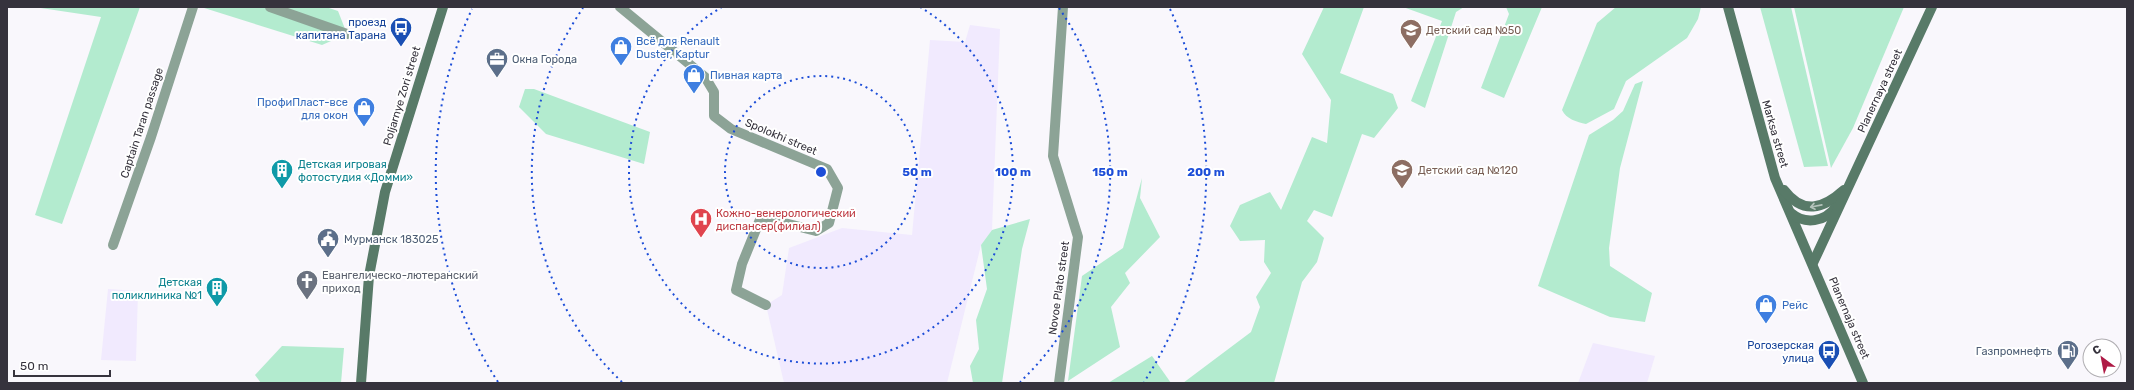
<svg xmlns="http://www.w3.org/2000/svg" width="2134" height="390" viewBox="0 0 2134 390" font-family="Rubik,sans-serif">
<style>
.built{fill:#f1eafe}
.green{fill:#b3ebcf}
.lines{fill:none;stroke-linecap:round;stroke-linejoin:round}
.street{stroke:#8ca396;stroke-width:10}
.secondary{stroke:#587a68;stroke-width:10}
.oneway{stroke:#b4c3bb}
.ring{fill:none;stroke:#1d4ed8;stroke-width:2;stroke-dasharray:2 4}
.labels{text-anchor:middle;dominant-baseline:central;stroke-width:4;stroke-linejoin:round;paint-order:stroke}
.transit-label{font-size:11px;fill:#164399;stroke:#fff;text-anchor:end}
.education-label{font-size:11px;fill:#785e54;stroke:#fff;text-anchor:start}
.shop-label{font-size:11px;fill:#366cbe;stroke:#fff;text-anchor:start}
.service-label{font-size:11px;fill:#4e5e75;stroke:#fff;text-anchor:start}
.street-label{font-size:11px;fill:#36333d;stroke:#fff}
.culture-label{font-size:11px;fill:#0d838f;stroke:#fff;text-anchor:start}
.health-label{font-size:11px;fill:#be3a42;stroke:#fff;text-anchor:start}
.worship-label{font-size:11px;fill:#5b616d;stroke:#fff;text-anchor:start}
.centre{fill:#1d4ed8;stroke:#fff;stroke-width:2}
.ring-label{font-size:12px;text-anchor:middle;font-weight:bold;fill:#1d4ed8;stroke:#fff;stroke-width:4;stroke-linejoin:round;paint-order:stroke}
</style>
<rect width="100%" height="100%" fill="#f9f7fc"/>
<!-- built -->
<g class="built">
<path d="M970,25L1000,29L992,230L981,245L947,383H784L766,305L782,295L789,248L842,228L912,235L930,40L965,42Z"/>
<path d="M108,289L138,291L136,361L101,360Z"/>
<path d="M1593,343L1655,356L1647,383H1578Z"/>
</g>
<!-- green -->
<g class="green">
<path d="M34,7H140L62,224L35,215L101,17Z"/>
<path d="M201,7H326L338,11L347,34L322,45Z"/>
<path d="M1324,7H1364L1340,73L1393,94L1398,108L1374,138L1362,134L1332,217L1314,210L1307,221L1324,238L1317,262L1302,282L1274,383H1183L1251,332L1260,307L1256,297L1271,273L1264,262L1265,240L1240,241L1230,226L1240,205L1270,192L1281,210L1312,137L1327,143L1331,100L1302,54Z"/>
<path d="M1403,7H1464L1456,12L1425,108L1411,101L1442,21Z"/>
<path d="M1506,7H1542L1504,98L1481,88L1509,14Z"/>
<path d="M1616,7H1701L1698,19L1687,38L1626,81L1614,109L1586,124C1577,122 1566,119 1562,110L1597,23Z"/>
<path d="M1760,7H1791L1828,166L1804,167Z"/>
<path d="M1794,7H1904L1853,128L1831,168Z"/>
<path d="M1643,81L1620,168L1609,248L1610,266L1652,293L1645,322L1610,317L1538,286L1589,135L1613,120L1623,111L1635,84Z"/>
<path d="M525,89H534L650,132L644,164L546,134L519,107Z"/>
<path d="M1142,178L1140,198L1160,237L1125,273L1130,283L1111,307L1120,347L1068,381L1082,276L1123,248Z"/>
<path d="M1030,219L1022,249L1002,383H973L970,366L979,349L976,320L987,289L981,245L992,230Z"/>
<path d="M282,346L344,348L341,383H261L255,375Z"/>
<path d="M1152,356L1171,383H1108Z"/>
</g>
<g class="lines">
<!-- street -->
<g class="street">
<path d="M270,7L347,34"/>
<path d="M620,7L705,77L714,92V116L731,129L827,169L838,188L829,223L816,231L761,217L742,264L736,290L766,305"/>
<path d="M113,245L151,137L193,7"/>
<path d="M1059,383L1078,237L1053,156L1063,7"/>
</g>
<!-- secondary -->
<g class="secondary">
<path d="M1728,7L1775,178L1863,383"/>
<path d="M1784,190C1803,215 1823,209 1844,190"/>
<path d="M1791,213C1805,225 1825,222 1836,207"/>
<path d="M1813,263L1932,7"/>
<path d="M361,383L369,276L385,192L443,7"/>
</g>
</g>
<!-- one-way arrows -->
<defs><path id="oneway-shaft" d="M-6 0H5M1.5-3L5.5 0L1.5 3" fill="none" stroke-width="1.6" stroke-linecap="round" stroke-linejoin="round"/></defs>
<use class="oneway" href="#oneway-shaft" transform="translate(1816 206) rotate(169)"/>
<!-- distance rings -->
<g class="ring">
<circle cx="821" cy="172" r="96"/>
<path d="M920 7A192 192 0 1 1 722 7"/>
<path d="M622 382A289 289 0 0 1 583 8M1059 8A289 289 0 0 1 1020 382"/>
<path d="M498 382A385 385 0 0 1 472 9M1170 9A385 385 0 0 1 1144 382"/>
</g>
<!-- icons -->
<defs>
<g id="bus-pin" transform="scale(1.15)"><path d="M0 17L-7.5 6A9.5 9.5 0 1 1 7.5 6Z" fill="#1a4fb4" stroke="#fff"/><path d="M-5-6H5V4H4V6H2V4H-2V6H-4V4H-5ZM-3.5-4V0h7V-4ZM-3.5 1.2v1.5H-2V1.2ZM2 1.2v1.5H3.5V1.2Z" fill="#fff"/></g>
<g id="school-pin" transform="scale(1.15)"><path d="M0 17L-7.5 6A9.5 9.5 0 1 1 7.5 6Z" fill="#8d6e63" stroke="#fff"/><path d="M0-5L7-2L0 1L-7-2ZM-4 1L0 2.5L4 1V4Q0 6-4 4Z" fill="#fff"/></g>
<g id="shop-pin" transform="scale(1.15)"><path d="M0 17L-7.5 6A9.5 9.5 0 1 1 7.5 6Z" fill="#3f7fe0" stroke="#fff"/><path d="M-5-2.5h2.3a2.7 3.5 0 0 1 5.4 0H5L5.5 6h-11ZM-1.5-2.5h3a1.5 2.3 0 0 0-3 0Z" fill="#fff"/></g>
<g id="office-pin" transform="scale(1.15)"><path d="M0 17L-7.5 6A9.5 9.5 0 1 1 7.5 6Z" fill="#5c6f8a" stroke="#fff"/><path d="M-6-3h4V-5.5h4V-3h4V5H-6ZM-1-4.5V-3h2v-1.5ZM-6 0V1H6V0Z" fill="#fff"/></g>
<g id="building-pin" transform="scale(1.15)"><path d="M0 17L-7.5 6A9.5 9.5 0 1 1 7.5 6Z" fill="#0f9aa8" stroke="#fff"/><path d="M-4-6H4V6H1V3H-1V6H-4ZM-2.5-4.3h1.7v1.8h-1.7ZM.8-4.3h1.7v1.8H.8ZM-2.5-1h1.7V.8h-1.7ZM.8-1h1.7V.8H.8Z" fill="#fff"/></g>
<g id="hospital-pin" transform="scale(1.15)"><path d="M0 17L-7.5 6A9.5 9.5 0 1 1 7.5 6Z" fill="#e0444e" stroke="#fff"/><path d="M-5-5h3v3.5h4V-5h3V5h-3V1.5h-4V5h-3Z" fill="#fff"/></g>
<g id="civic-pin" transform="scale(1.15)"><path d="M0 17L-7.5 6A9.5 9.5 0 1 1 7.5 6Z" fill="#5c6f8a" stroke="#fff"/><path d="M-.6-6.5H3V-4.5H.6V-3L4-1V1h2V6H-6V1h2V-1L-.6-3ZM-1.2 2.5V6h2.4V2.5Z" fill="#fff"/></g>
<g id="church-pin" transform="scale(1.15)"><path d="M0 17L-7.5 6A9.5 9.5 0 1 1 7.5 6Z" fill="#6b7280" stroke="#fff"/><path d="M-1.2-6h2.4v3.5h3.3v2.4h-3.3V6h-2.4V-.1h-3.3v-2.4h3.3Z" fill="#fff"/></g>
<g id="fuel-pin" transform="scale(1.15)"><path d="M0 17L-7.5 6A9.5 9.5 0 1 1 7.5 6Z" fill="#5c6f8a" stroke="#fff"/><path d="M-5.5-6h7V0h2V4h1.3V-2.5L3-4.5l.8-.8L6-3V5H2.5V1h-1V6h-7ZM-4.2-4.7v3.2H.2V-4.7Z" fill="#fff"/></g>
</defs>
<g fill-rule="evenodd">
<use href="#bus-pin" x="401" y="28"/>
<use href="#school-pin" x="1411" y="30"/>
<use href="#shop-pin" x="621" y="47"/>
<use href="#office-pin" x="497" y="59"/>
<use href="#shop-pin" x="694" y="75"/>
<use href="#shop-pin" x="364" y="108"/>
<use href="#building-pin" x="282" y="170"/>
<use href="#school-pin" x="1402" y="170"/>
<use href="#hospital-pin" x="701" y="219"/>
<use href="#civic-pin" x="328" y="239"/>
<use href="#church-pin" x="307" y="281"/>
<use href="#building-pin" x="217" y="288"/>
<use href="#shop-pin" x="1766" y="305"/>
<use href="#bus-pin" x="1829" y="351"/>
<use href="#fuel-pin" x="2068" y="351"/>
</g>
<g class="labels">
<!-- transit labels -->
<g class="transit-label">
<text x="386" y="22">проезд<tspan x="386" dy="13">капитана Тарана</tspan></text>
<text x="1814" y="345">Рогозерская<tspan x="1814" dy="13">улица</tspan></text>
</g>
<!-- education labels -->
<g class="education-label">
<text x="1426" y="30">Детский сад №50</text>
<text x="1418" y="170">Детский сад №120</text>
</g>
<!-- shop labels -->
<g class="shop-label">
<text x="636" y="41">Всё для Renault<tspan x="636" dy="13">Duster, Kaptur</tspan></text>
<text x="710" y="75">Пивная карта</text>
<text x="348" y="102" text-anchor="end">ПрофиПласт-все<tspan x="348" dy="13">для окон</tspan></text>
<text x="1782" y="305">Рейс</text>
</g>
<!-- service labels -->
<g class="service-label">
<text x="512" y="59">Окна Города</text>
<text x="344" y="239">Мурманск 183025</text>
<text x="2052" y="351" text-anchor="end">Газпромнефть</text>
</g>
<!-- street labels -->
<g class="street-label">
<text transform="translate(1880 91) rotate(-65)">Planernaya street</text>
<text transform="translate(402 96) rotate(-73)">Poljarnye Zori street</text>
<text transform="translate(142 123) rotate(-72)">Captain Taran passage</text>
<text transform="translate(1775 134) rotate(74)">Marksa street</text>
<text transform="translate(781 137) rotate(23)">Spolokhi street</text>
<text transform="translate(1059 288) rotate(-82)">Novoe Plato street</text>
<text transform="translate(1849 318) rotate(67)">Planernaja street</text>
</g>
<!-- culture labels -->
<g class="culture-label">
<text x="298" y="164">Детская игровая<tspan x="298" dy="13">фотостудия «Домми»</tspan></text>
<text x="202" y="282" text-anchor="end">Детская<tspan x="202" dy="13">поликлиника №1</tspan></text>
</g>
<!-- health labels -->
<g class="health-label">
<text x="716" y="213">Кожно-венерологический<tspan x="716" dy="13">диспансер(филиал)</tspan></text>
</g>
<!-- worship labels -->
<g class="worship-label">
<text x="322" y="275">Евангелическо-лютеранский<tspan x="322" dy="13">приход</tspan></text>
</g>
</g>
<circle cx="821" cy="172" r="6" class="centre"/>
<g class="ring-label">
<text x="917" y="176">50 m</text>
<text x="1013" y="176">100 m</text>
<text x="1110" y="176">150 m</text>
<text x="1206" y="176">200 m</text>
</g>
<!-- border -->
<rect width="2134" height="390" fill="none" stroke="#36333d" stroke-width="16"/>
<!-- north arrow -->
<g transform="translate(2102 358) rotate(328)"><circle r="19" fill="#ffffff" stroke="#afadb1"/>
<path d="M0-3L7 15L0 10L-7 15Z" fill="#ae1b46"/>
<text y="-6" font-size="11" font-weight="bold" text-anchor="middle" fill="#36333d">С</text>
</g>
<!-- scale -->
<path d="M14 370v6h96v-6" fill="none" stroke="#36333d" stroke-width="2"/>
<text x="20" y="370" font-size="12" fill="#36333d" stroke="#ffffff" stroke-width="3" paint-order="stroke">50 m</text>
</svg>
